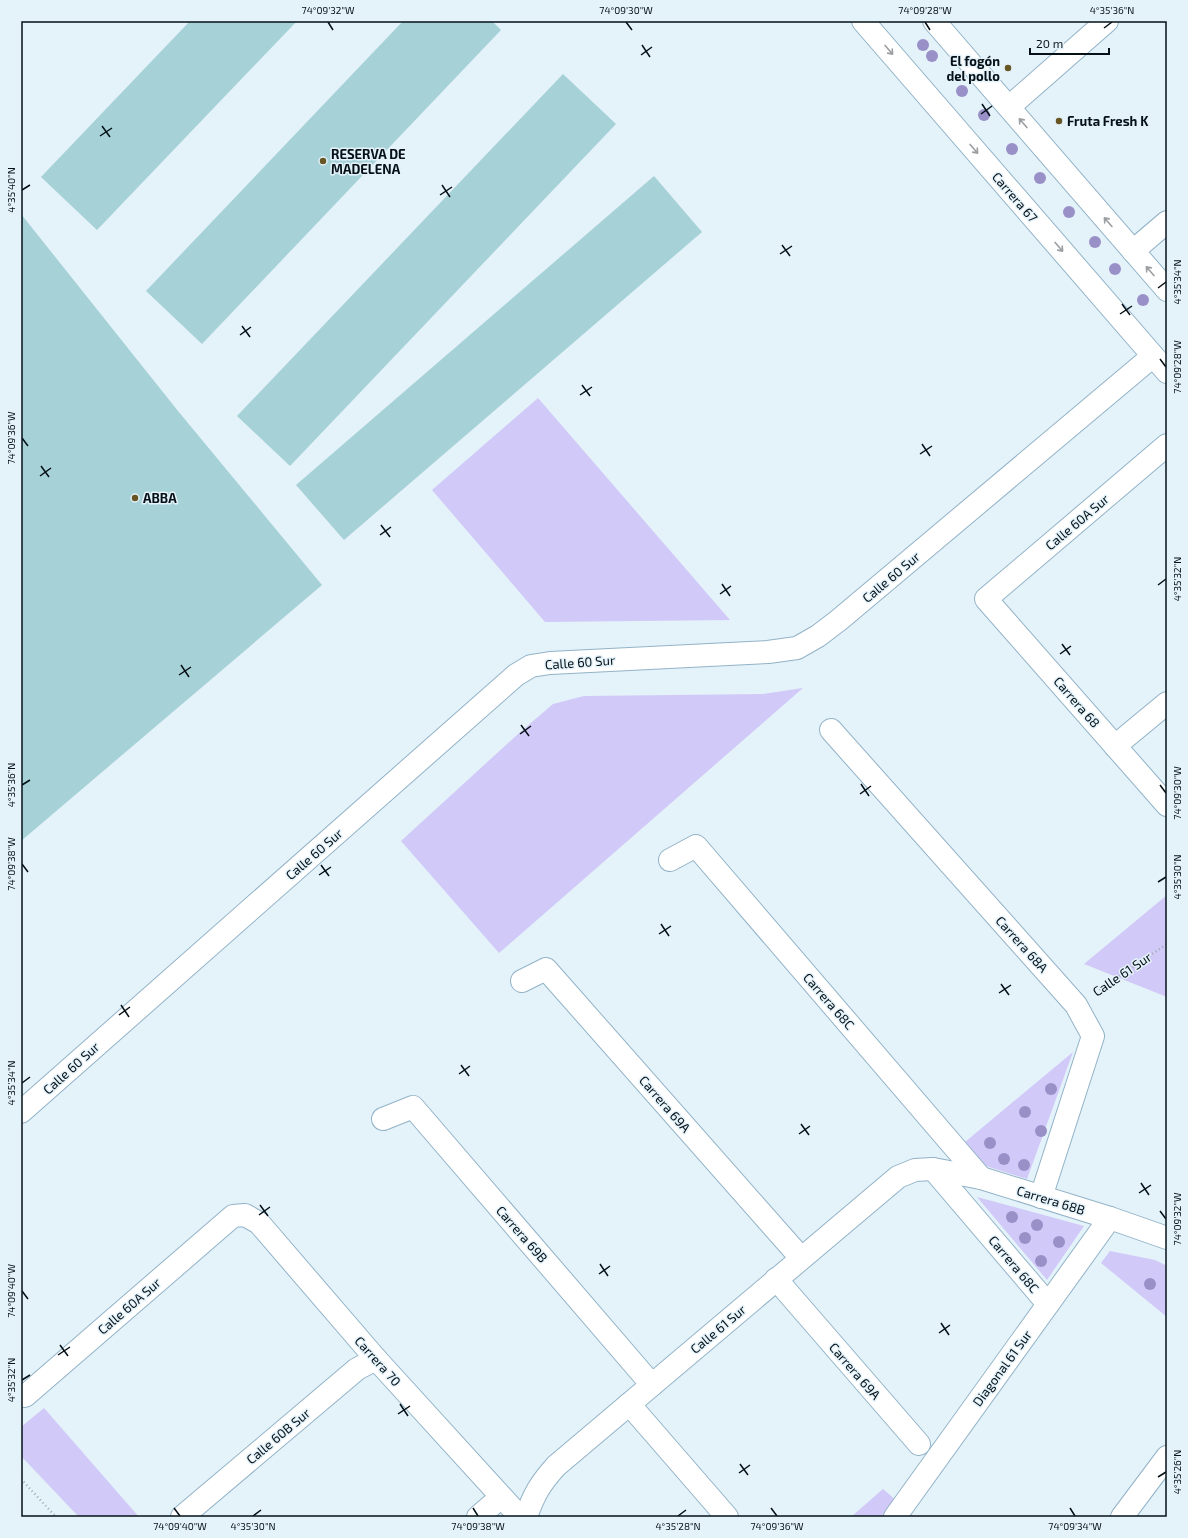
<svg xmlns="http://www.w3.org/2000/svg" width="1188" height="1538" viewBox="0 0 1188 1538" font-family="'Exo 2',sans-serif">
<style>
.green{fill:#d1c9f7}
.building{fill:#a6d1d7}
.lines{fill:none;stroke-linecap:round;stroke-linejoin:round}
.minor-casing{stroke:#92b3c7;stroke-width:24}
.tertiary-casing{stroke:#92b3c7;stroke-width:24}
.path{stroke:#9facb4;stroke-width:2.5;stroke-dasharray:1 3;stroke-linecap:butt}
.minor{stroke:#fff;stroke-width:22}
.tertiary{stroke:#fff;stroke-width:22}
.tree{fill:#9990c8}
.oneway{stroke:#9b9fa2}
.ticks{fill:none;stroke:#051017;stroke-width:1.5}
.poi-dot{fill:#675624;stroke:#e4f2fa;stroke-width:1.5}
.labels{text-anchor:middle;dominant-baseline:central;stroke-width:3;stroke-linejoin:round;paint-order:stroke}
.poi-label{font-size:13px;font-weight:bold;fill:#051017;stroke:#e4f2fa;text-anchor:start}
.street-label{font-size:13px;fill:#051017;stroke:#e4f2fa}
.neatline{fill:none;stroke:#051017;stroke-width:1.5}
.ticks-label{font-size:10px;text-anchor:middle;fill:#051017}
</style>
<rect width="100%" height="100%" fill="#e4f2fa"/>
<!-- green -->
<g class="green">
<path d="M538,398L730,620L545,622L432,490Z"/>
<path d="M803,688L499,953L401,841L518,734L553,704L584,696L763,694Z"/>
<path d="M1167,895V997L1084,964Z"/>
<path d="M1073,1052L1027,1179L986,1166L965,1142Z"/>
<path d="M977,1197L1084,1226L1047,1280Z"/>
<path d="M1110,1251L1155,1260L1167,1266V1317L1101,1263Z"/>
<path d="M44,1408L139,1517H79L21,1456V1427Z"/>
<path d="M883,1489L915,1517H851Z"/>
</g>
<!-- building -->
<g class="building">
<path d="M190,21H297L97,230L41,177Z"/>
<path d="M403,21H492L501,30L202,344L146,291Z"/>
<path d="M563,74L616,124L290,466L237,416Z"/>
<path d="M654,176L702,232L344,540L296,485Z"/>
<path d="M21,214L178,411L322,585L21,841Z"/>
</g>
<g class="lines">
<!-- minor casing -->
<g class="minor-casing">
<g id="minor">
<path d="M1009,107L1107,21"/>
<path d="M1133,251L1167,222"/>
<path d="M1167,445L986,599L1167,805"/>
<path d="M831,730L1076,1005L1093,1036L1041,1197"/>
<path d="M1115,746L1167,703"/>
<path d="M670,860L696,846L981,1178"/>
<path d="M522,981L546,969L801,1258"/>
<path d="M21,1112L516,675L531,666L550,663L768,652L797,648L818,636L839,620L1153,356"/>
<path d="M383,1119L413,1107L652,1385"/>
<path d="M933,1169L1048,1304"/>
<path d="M776,1279L919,1444"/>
<path d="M25,1396L233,1216L245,1215L259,1223L376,1359L520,1517"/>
<path d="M629,1404L727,1517"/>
<path d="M182,1517L357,1369L376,1359"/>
<path d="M478,1517L501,1497"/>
<path d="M895,1517L1110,1218"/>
<path d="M1122,1517L1167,1457"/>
</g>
</g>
<!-- tertiary casing -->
<g class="tertiary-casing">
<g id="tertiary">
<path d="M863,21L1167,372"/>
<path d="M934,21L1167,290"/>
<path d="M526,1517C534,1494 540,1484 556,1466L898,1177L915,1170L933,1169L981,1178L1110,1218L1167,1238"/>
</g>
</g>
<!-- path -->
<g class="path">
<path d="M1096,992L1167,944"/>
<path d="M21,1479L56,1517"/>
</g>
<!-- minor -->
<use href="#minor" class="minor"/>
<!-- tertiary -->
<use href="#tertiary" class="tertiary"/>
</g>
<!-- trees -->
<g class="tree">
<circle cx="923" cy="45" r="6"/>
<circle cx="932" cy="56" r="6"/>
<circle cx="962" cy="91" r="6"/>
<circle cx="984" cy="115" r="6"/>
<circle cx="1012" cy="149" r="6"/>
<circle cx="1040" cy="178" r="6"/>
<circle cx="1069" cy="212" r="6"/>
<circle cx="1095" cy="242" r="6"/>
<circle cx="1115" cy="269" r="6"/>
<circle cx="1143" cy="300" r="6"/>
<circle cx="1051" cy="1089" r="6"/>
<circle cx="1025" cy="1112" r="6"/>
<circle cx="1041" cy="1131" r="6"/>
<circle cx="990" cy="1143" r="6"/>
<circle cx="1004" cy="1159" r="6"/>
<circle cx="1024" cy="1165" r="6"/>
<circle cx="1012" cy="1217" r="6"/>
<circle cx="1037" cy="1225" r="6"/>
<circle cx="1025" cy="1238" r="6"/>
<circle cx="1059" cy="1242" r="6"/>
<circle cx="1041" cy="1261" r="6"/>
<circle cx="1150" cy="1284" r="6"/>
</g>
<!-- one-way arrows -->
<defs><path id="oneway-shaft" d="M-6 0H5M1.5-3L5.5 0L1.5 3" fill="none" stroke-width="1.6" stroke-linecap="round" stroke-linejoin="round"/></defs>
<g class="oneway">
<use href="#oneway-shaft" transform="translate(889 50) rotate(49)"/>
<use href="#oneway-shaft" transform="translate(1023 123) rotate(-131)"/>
<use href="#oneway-shaft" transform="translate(974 149) rotate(49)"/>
<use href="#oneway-shaft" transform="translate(1108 222) rotate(-131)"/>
<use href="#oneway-shaft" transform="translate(1059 247) rotate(49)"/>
<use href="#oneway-shaft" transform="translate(1150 271) rotate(-131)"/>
</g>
<!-- ticks -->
<path class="ticks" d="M328,22L333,30M626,22L632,30M925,22L930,30M1104,28L1112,22M642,45L650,57M641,55L652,47M982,104L990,116M981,114L992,106M102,126L110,137M100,136L112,128M442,185L450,197M22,190L30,185M440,195L452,187M782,245L790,256M780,254L792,246M1158,288L1166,282M1122,304L1130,315M1120,314L1132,306M242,326L250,337M240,335L251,327M1160,359L1166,367M582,385L590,396M580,395L592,387M22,438L28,446M922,444L930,456M920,454L932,446M41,466L49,477M40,476L51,468M381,525L390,537M380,535L391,527M722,584L730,596M1158,585L1166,579M720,594L731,586M1062,644L1070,655M1060,654L1071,646M181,665L189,677M179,675L191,667M521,725L529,736M520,734L531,726M861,784L869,796M22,785L30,780M1160,785L1166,793M860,794L871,786M22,864L28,872M321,865L329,876M319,875L331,867M1158,882L1166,877M661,924L669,936M659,934L671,926M1001,984L1009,995M999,993L1011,985M121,1005L129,1017M119,1015L130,1007M461,1065L469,1076M459,1074L470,1066M22,1083L30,1077M801,1124L809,1135M799,1134L810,1126M1141,1183L1149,1195M1139,1193L1151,1185M260,1205L268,1216M1160,1211L1166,1219M259,1215L270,1207M600,1264L608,1276M599,1274L610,1266M22,1291L28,1299M941,1323L949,1335M939,1333L950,1325M60,1345L68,1356M58,1355L70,1347M22,1380L30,1375M400,1404L408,1416M398,1414L410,1406M740,1464L748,1475M739,1473L750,1465M1158,1477L1166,1472M174,1508L180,1516M473,1508L478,1516M771,1508L777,1516M1070,1508L1075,1516M253,1516L261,1510M678,1516L686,1510"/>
<!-- markers -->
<g class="poi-dot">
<circle cx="1008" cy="68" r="4"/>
<circle cx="1059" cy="121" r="4"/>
<circle cx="323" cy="161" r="4"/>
<circle cx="135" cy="498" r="4"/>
</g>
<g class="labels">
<!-- poi labels -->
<g class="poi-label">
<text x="1000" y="61" text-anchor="end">El fogón<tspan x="1000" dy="15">del pollo</tspan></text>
<text x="1067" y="121">Fruta Fresh K</text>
<text x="331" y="154">RESERVA DE<tspan x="331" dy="15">MADELENA</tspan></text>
<text x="143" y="498">ABBA</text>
</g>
<!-- street labels -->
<g class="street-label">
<text transform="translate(1015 197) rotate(49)">Carrera 67</text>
<text transform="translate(1077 522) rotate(-40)">Calle 60A Sur</text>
<text transform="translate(891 577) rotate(-40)">Calle 60 Sur</text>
<text transform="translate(580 662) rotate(-4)">Calle 60 Sur</text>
<text transform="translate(1077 702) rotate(49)">Carrera 68</text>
<text transform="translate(314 854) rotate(-41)">Calle 60 Sur</text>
<text transform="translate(1022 944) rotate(48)">Carrera 68A</text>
<text transform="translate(1122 974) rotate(-34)">Calle 61 Sur</text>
<text transform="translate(829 1001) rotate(49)">Carrera 68C</text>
<text transform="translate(71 1068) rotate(-42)">Calle 60 Sur</text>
<text transform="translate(665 1104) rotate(49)">Carrera 69A</text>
<text transform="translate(1051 1200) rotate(17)">Carrera 68B</text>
<text transform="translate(522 1234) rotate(49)">Carrera 69B</text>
<text transform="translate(1014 1264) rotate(50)">Carrera 68C</text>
<text transform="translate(129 1306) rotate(-41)">Calle 60A Sur</text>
<text transform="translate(718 1329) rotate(-40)">Calle 61 Sur</text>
<text transform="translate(378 1361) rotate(48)">Carrera 70</text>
<text transform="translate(1002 1368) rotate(-54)">Diagonal 61 Sur</text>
<text transform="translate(855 1371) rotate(49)">Carrera 69A</text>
<text transform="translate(278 1436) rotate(-40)">Calle 60B Sur</text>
</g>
</g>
<!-- border -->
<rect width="1188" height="1538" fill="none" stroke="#e4f2fa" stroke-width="44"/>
<!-- scale -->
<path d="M1030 48v6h79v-6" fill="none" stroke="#051017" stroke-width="2"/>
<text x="1036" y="48" font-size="12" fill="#051017" stroke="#e4f2fa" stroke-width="3" paint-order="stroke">20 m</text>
<rect x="22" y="22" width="1144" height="1494" class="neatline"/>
<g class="ticks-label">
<text x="328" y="14">74°09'32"W</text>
<text x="626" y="14">74°09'30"W</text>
<text x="925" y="14">74°09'28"W</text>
<text x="1112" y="14">4°35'36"N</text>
<text transform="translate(11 190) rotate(-90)" y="4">4°35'40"N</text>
<text transform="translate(1177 282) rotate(-90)" y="4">4°35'34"N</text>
<text transform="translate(1177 367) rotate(-90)" y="4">74°09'28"W</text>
<text transform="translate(11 438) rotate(-90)" y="4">74°09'36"W</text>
<text transform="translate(1177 579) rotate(-90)" y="4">4°35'32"N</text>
<text transform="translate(11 785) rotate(-90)" y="4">4°35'36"N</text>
<text transform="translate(1177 793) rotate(-90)" y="4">74°09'30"W</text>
<text transform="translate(11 864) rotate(-90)" y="4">74°09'38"W</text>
<text transform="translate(1177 877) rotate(-90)" y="4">4°35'30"N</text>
<text transform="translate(11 1083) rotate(-90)" y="4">4°35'34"N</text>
<text transform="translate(1177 1219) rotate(-90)" y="4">74°09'32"W</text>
<text transform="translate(11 1291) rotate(-90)" y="4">74°09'40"W</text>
<text transform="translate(11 1380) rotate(-90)" y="4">4°35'32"N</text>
<text transform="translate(1177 1472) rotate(-90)" y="4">4°35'26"N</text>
<text x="180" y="1530">74°09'40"W</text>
<text x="253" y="1530">4°35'30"N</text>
<text x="478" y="1530">74°09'38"W</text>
<text x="678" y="1530">4°35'28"N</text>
<text x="777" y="1530">74°09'36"W</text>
<text x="1075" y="1530">74°09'34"W</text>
</g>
</svg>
